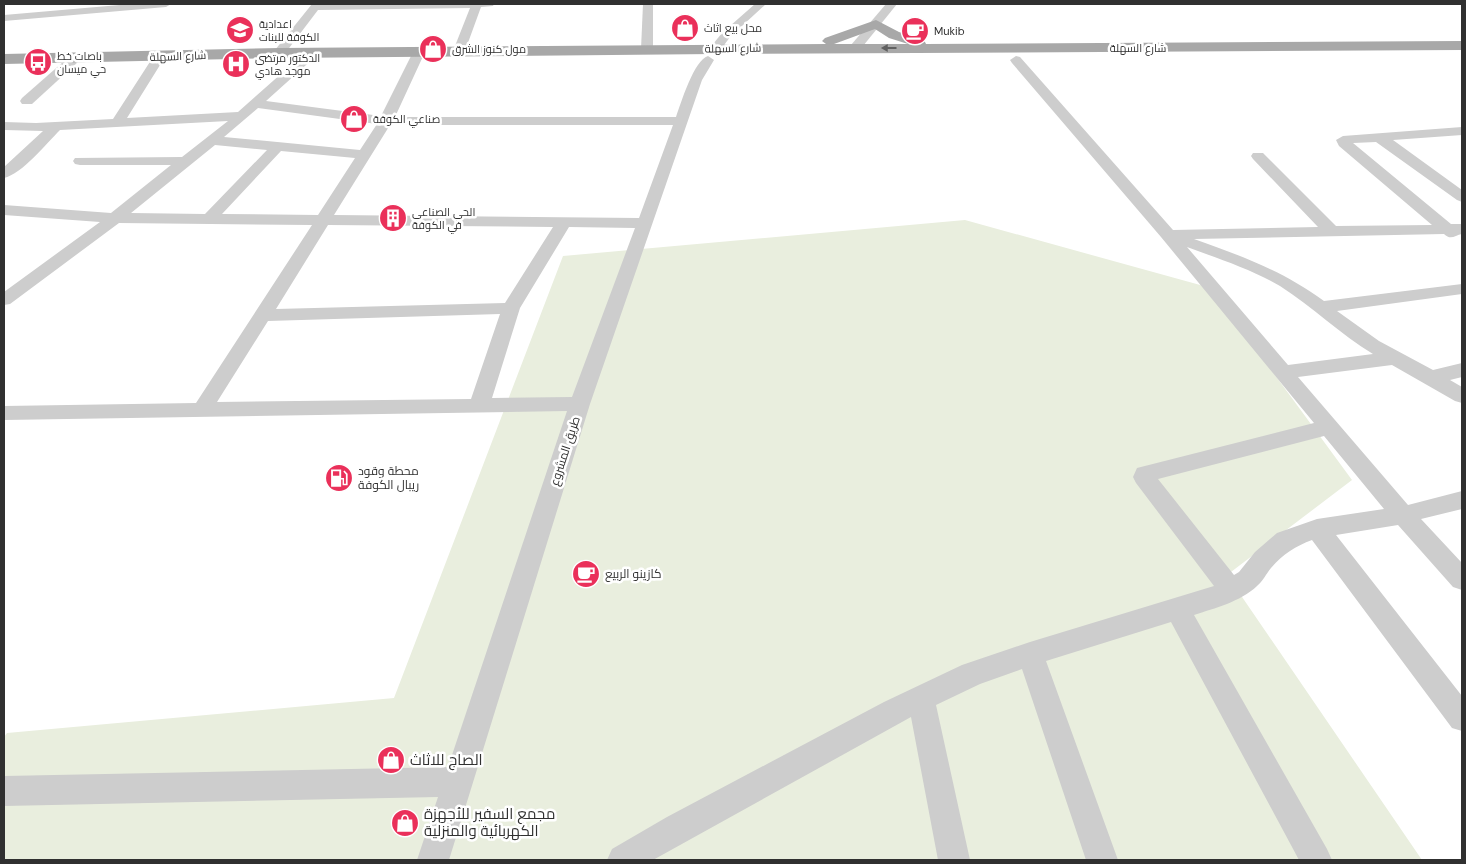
<svg xmlns="http://www.w3.org/2000/svg" width="1466" height="864" viewBox="0 0 1466 864" font-family="'DM Sans',Cairo,sans-serif">
<style>
.green{fill:#e9eede}
.lines{fill:none;stroke-linecap:round;stroke-linejoin:round}
.minor{fill:#cdcdcd;fill-rule:evenodd}
.major{fill:#a8a8a8;fill-rule:evenodd}
.oneway{fill:#606060}
.labels{text-anchor:middle;dominant-baseline:central;stroke-width:5;stroke-linejoin:round;paint-order:stroke}
.far-poi-label{font-size:11px;fill:#303030;stroke:#fff;text-anchor:start}
.far-street-label{font-size:11px;fill:#303030;stroke:#fff}
.street-label{font-size:12px;fill:#303030;stroke:#fff}
.poi-label{font-size:12px;fill:#303030;stroke:#fff;text-anchor:start}
.near-poi-label{font-size:15px;fill:#303030;stroke:#fff;text-anchor:start}
</style>
<rect width="100%" height="100%" fill="#fff"/>
<!-- green -->
<path class="green" d="M965,220L1211,288L1352,480L1227,575L1422,860H4V737L7,733L394,698L563,256Z"/>
<g class="lines">
<!-- minor -->
<g class="minor">
<path d="M131,4H171L166,7L4,21V15Z"/>
<path d="M312,4H494L493,6L481,7L465,51L459,55L453,51L470,8L318,10L283,56H275L273,53L275,50Z"/>
<path d="M643,4H653V49L647,53L641,49Z"/>
<path d="M755,4H766L730,37L719,52H711L709,49L722,33Z"/>
<path d="M886,4H897L859,51H851L849,48L851,45Z"/>
<path d="M419,48L425,52L395,117H676C681,103 694,60 708,56L714,60L702,80L590,404L449,860H417L438,797L4,806V776L448,767L567,411L4,420V406L196,403L312,225L119,223L10,304L4,305V292L100,222L4,215V205L111,213L171,165H80L75,164L73,161L75,158L182,157L228,121L60,130C46,144 22,174 4,178V167L43,131L4,130V122L36,123L113,119L155,54L159,53L165,57L127,118L238,112L308,50H316L318,53L316,56L266,101L381,116L413,52ZM258,108L377,124L360,150L224,137ZM390,125H673L639,218L334,215ZM215,145L267,150L205,214L131,213ZM281,151L355,158L318,215L222,214ZM328,225L553,227L505,303L276,309ZM569,227L635,228L572,397L492,398L520,308ZM500,314L471,399L217,402L268,321Z"/>
<path d="M75,54L81,58L79,61L32,104H22L20,101L22,98L71,55Z"/>
<path d="M1016,56L1020,57L1173,230L1318,227L1253,159L1251,156L1253,153H1263L1336,226L1432,225L1339,146L1336,140L1343,136L1462,127V135L1393,140L1462,190V202L1457,200L1376,142L1353,143L1451,224H1462V234C1455,235 1451,241 1444,234L1194,239C1242,256 1283,271 1324,301L1462,284V294L1337,311L1379,341L1433,370L1462,363V377L1450,380L1462,387V403L1455,401L1392,365L1298,377L1408,505L1462,491V509L1421,519L1462,563V590L1453,587L1398,525L1336,535L1462,696V731L1452,728L1312,540C1296,546 1283,554 1271,568C1266,574 1263,581 1257,586C1240,602 1215,608 1194,615L1327,849L1332,860H1299L1171,622L1046,661L1118,860H1086L1022,669L980,684L936,705L970,860H938L911,717L653,860H607L612,849L667,817L884,702L962,665L1030,642L1214,586L1136,483L1133,477L1137,468L1314,423L1161,237L1012,63L1010,60ZM1187,247C1219,259 1251,269 1280,286C1313,307 1340,334 1373,354L1288,365ZM1324,436L1384,509L1317,519L1277,533L1255,552L1239,572L1234,575L1158,479Z"/>
</g>
<!-- major -->
<path class="major" d="M876,20L899,32L924,40L926,44L1462,41V50L715,54L279,58L4,64V54L279,48L826,44L822,41L825,38ZM875,29L889,38L908,44H834Z"/>
</g>
<!-- one-way arrows -->
<defs><path id="oneway-solid" d="M-6-.8H1V-3.2L6.5 0L1 3.2V.8H-6Z" transform="scale(1.25)"/></defs>
<use class="oneway" href="#oneway-solid" transform="translate(889 48) rotate(-180)"/>
<!-- icons -->
<defs>
<g id="shop-disc" transform="scale(1.4375)"><circle r="9.5" fill="#ea305a" stroke="#fff"/><path d="M-5-2.5h2.3a2.7 3.5 0 0 1 5.4 0H5L5.5 6h-11ZM-1.5-2.5h3a1.5 2.3 0 0 0-3 0Z" fill="#fff"/></g>
<g id="school-disc" transform="scale(1.4375)"><circle r="9.5" fill="#ea305a" stroke="#fff"/><path d="M0-5L7-2L0 1L-7-2ZM-4 1L0 2.5L4 1V4Q0 6-4 4Z" fill="#fff"/></g>
<g id="cafe-disc" transform="scale(1.4375)"><circle r="9.5" fill="#ea305a" stroke="#fff"/><path d="M-5.5-4.5H6V0H3Q3 3.5 0 3.5H-2.5Q-5.5 3.5-5.5 0ZM3-3.2v2h1.7v-2ZM-6 4.5H4V6H-6Z" fill="#fff"/></g>
<g id="bus-disc" transform="scale(1.4375)"><circle r="9.5" fill="#ea305a" stroke="#fff"/><path d="M-5-6H5V4H4V6H2V4H-2V6H-4V4H-5ZM-3.5-4V0h7V-4ZM-3.5 1.2v1.5H-2V1.2ZM2 1.2v1.5H3.5V1.2Z" fill="#fff"/></g>
<g id="hospital-disc" transform="scale(1.4375)"><circle r="9.5" fill="#ea305a" stroke="#fff"/><path d="M-5-5h3v3.5h4V-5h3V5h-3V1.5h-4V5h-3Z" fill="#fff"/></g>
<g id="building-disc" transform="scale(1.4375)"><circle r="9.5" fill="#ea305a" stroke="#fff"/><path d="M-4-6H4V6H1V3H-1V6H-4ZM-2.5-4.3h1.7v1.8h-1.7ZM.8-4.3h1.7v1.8H.8ZM-2.5-1h1.7V.8h-1.7ZM.8-1h1.7V.8H.8Z" fill="#fff"/></g>
<g id="fuel-disc" transform="scale(1.4375)"><circle r="9.5" fill="#ea305a" stroke="#fff"/><path d="M-5.5-6h7V0h2V4h1.3V-2.5L3-4.5l.8-.8L6-3V5H2.5V1h-1V6h-7ZM-4.2-4.7v3.2H.2V-4.7Z" fill="#fff"/></g>
</defs>
<g fill-rule="evenodd">
<use href="#shop-disc" x="685" y="28"/>
<use href="#school-disc" x="240" y="30"/>
<use href="#cafe-disc" x="915" y="31"/>
<use href="#shop-disc" x="433" y="49"/>
<use href="#bus-disc" x="38" y="62"/>
<use href="#hospital-disc" x="236" y="64"/>
<use href="#shop-disc" x="354" y="119"/>
<use href="#building-disc" x="393" y="218"/>
<use href="#fuel-disc" x="339" y="478"/>
<use href="#cafe-disc" x="586" y="574"/>
<use href="#shop-disc" x="391" y="760"/>
<use href="#shop-disc" x="405" y="823"/>
</g>
<g class="labels">
<!-- far-poi labels -->
<g class="far-poi-label">
<text x="259" y="24">اعدادية<tspan x="259" dy="13">الكوفة للبنات</tspan></text>
<text x="704" y="28">محل بيع اثاث</text>
<text x="934" y="31">Mukib</text>
<text x="452" y="49">مول كنوز الشرق</text>
<text x="57" y="56">باصات خط<tspan x="57" dy="13">حي ميسان</tspan></text>
<text x="255" y="58">الدكتور مرتضى<tspan x="255" dy="13">موجد هادي</tspan></text>
<text x="373" y="119">صناعي الكوفة</text>
<text x="412" y="212">الحي الصناعي<tspan x="412" dy="13">في الكوفة</tspan></text>
</g>
<!-- far-street labels -->
<g class="far-street-label">
<text transform="translate(733 48) rotate(-1)">شارع السهلة</text>
<text x="1138" y="48">شارع السهلة</text>
<text transform="translate(178 56) rotate(-2)">شارع السهلة</text>
</g>
<!-- street labels -->
<g class="street-label">
<text transform="translate(565 451) rotate(-72)">طريق المشروع</text>
</g>
<!-- poi labels -->
<g class="poi-label">
<text x="358" y="471">محطة وقود<tspan x="358" dy="14">ريبال الكوفة</tspan></text>
<text x="605" y="574">كازينو الربيع</text>
</g>
<!-- near-poi labels -->
<g class="near-poi-label">
<text x="410" y="760">الصاج للاثاث</text>
<text x="424" y="814">مجمع السفير للأجهزة<tspan x="424" dy="17">الكهربائية والمنزلية</tspan></text>
</g>
</g>
<!-- border -->
<rect width="1466" height="864" fill="none" stroke="#303030" stroke-width="10"/>
</svg>
